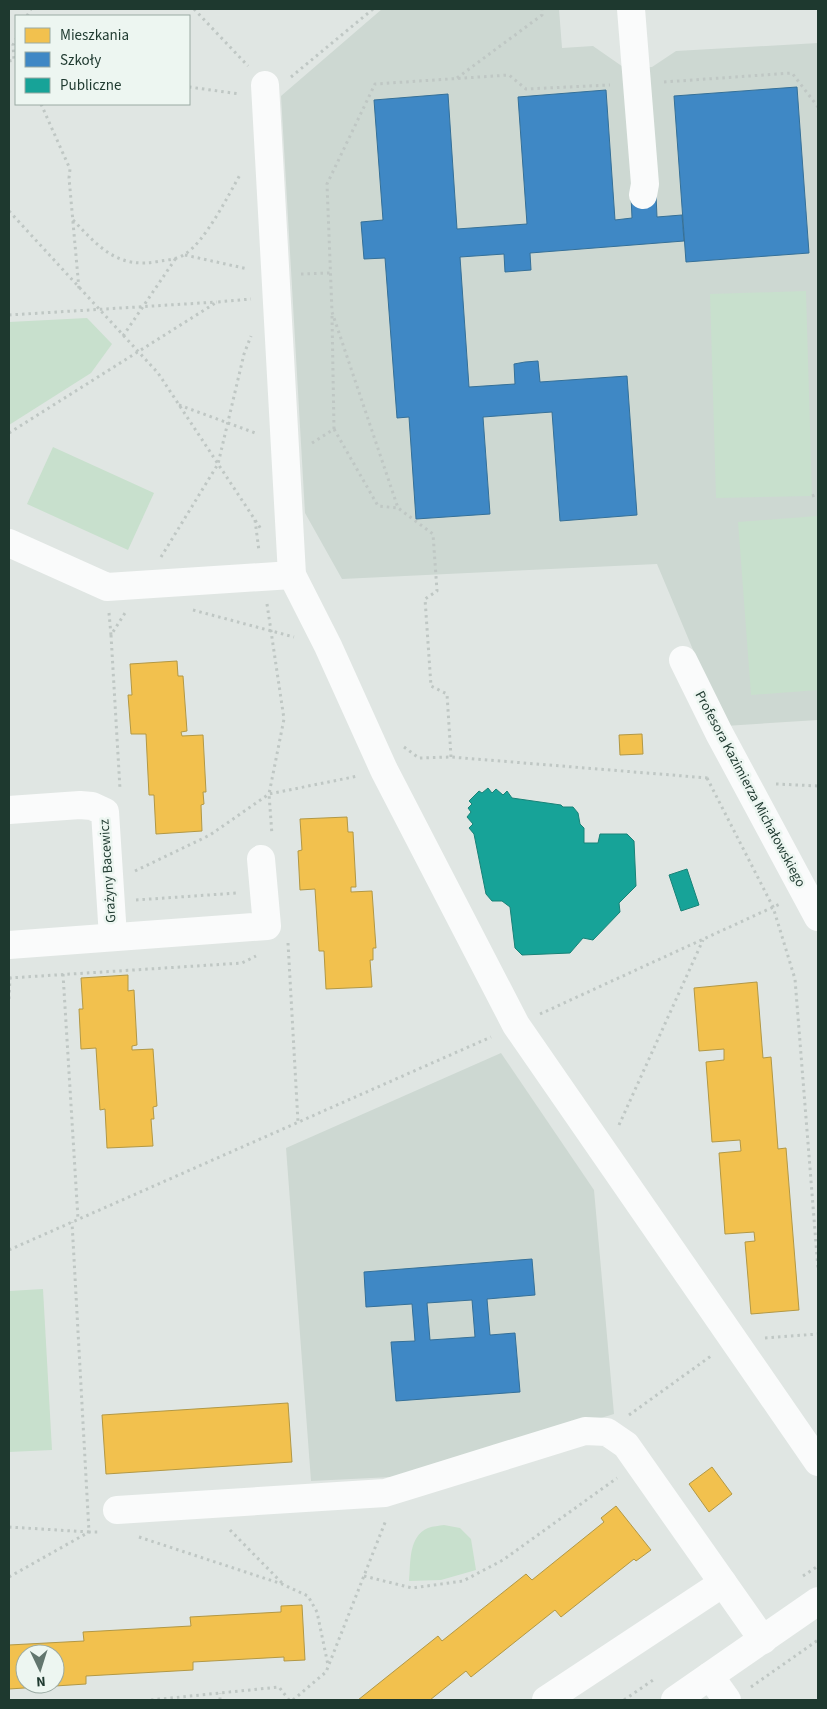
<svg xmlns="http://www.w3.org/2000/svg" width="827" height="1709" viewBox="0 0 827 1709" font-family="'Source Sans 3',sans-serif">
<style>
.built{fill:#cdd8d2}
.green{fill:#c8e0cd}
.homes{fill:#f2c14e;stroke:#b29845;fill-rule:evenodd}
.schools{fill:#3f88c5;stroke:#357098;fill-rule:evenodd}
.public{fill:#17a398;stroke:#198378}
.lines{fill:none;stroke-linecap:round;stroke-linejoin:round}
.path{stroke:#bfc7c4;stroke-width:3;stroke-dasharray:2.5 4;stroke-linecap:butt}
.minor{stroke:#fafbfb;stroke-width:28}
.labels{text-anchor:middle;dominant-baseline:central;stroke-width:5;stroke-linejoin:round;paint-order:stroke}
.street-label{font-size:14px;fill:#1e392f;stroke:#edf6f1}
</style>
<rect width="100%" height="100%" fill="#e0e6e3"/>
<!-- built -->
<g class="built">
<path d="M382,9H559L562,48L593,46L626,69L652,67L676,51L818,43V720L725,726L657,564L342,579L305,513L281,96Z"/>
<path d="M501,1053L594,1190L614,1414L411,1476L311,1481L286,1148Z"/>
</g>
<!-- green -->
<g class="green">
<path d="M806,291L812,496L716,498L710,294Z"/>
<path d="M87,318L112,344L91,373L9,425V322Z"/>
<path d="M53,447L154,493L128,550L27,504Z"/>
<path d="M818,516V690L751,695L738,522Z"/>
<path d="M43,1289L52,1450L9,1452V1291Z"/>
<path d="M444,1525L460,1528L471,1539L476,1570L441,1580L409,1581C411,1562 408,1537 428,1528C433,1526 439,1526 444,1525Z"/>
</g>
<!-- homes -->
<g class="homes">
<path d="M177,661L178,676H183L187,731L181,732L182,736L203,735L206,792H203L204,804L201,805L202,831L156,834L154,795H149L146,734H131L128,695H132L130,664Z"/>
<path d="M642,734L643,754L620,755L619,735Z"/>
<path d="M347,817L348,832H353L356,887H351V892L372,891L376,948H373V960H370L372,987L326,989L324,951H319L315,889L300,890L298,851L302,850L300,819Z"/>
<path d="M128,975V991L134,990L137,1045L132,1046V1050L153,1049L157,1106L153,1107L154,1119H151L153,1146L107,1148L105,1109L100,1110L96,1048L81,1049L79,1009H83L81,978Z"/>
<path d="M757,982L763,1058L771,1057L778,1149L786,1148L799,1310L751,1314L745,1242L755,1241L754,1232L725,1234L719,1153L741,1151L740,1140L712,1142L706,1062L724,1060V1049L699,1051L694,988Z"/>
<path d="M288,1403L292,1462L106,1474L102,1415Z"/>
<path d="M712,1467L732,1494L709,1512L689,1484Z"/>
<path d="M616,1506L651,1550L636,1561L634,1559L561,1617L555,1610L471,1677L466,1671L430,1700H358L438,1636L442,1641L526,1574L532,1580L604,1522L601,1518Z"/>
<path d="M302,1605L305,1660L284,1661V1657L193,1662V1670L86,1676V1684L9,1689V1645L84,1641L83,1632L191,1626L190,1617L281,1612V1606ZM25,1654H55V1684H25Z"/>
</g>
<!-- schools -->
<g class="schools">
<path d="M797,87L809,253L686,262L674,96Z"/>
<path d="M606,90L615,220L632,218L631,196L656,195L657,217L682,215L684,241L530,253L531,270L505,272L504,254L460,257L469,387L515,384L514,364L525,362L538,361L540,382L627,376L637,515L560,521L552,412L483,417L490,514L416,519L409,417L397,418L385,258L364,259L361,222L383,220L374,100L448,94L457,229L527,224L518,97Z"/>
<path d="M532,1259L535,1295L487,1299L490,1335L515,1333L520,1392L396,1401L391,1342L415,1341L412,1304L366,1307L364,1272ZM472,1300L475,1337L430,1340L427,1303Z"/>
</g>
<!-- public -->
<g class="public">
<path d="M488,788L492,793L496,789L503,795L507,791L512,798L561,805L563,807H573L578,813L580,824L584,828V843H598L600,834H627L634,841L636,886L619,903L620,912L593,940L583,938L570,953L522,955L515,948L510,907L502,901H492L486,894L474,834L469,828L473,824L467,817L471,812L468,808L472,804L469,801L479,791L482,793Z"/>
<path d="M687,869L699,905L681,911L669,875Z"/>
</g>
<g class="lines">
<!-- path -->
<g class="path">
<path d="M194,9L248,66"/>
<path d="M27,16L31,9"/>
<path d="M9,61L14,60L13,45L16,39"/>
<path d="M291,77L373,9"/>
<path d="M457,78L542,15V9"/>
<path d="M664,82L792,73L818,107"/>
<path d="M189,87L240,94"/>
<path d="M41,104L70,169L69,178L79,289"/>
<path d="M9,211L158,373L261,529"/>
<path d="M73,220C99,247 118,270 160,261C168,260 178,259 185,254C205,242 229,194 241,173"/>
<path d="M185,255L248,269"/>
<path d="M301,274L330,273"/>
<path d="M9,315L217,302"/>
<path d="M123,336L176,258"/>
<path d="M179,405L258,434"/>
<path d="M334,429L378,506L398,508"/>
<path d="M9,433L217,302L251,299"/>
<path d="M312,443L334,429L332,316"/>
<path d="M812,496L818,494"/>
<path d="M255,520L259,551"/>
<path d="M161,557L218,464L244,354L251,336"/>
<path d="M267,604L284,719L269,794L272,835"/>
<path d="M193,610L294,637"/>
<path d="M109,613L111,635L125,613"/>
<path d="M111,635L120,789"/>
<path d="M404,747L419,758L451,757L708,778"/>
<path d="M451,757L447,694L431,686L425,599L437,591L433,534L398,508L332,312L327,184L375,84L509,75L526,89L610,85"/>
<path d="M707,778L773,907L795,979L818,1269"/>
<path d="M776,784L818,786"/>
<path d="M135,871L210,835L269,794L358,776"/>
<path d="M136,900L237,893"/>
<path d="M288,943L298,1122"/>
<path d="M63,974L78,1219"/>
<path d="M9,978L242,963L256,956"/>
<path d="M9,999L10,977"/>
<path d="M540,1014L782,903"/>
<path d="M619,1125L703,940"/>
<path d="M9,1250L491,1037"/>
<path d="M765,1338L818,1334"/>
<path d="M629,1415L711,1356"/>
<path d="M9,1527L89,1532L72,1222"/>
<path d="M230,1530L282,1583"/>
<path d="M139,1537L282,1584L308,1596L317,1612L328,1665"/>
<path d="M364,1576L412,1588L463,1581L503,1560L617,1478"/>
<path d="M803,1576L818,1566"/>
<path d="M9,1577L89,1532H101"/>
<path d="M751,1687L818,1640"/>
<path d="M151,1700L279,1687L289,1700"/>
<path d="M220,1700V1693"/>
<path d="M293,1700L326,1672L386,1520"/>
<path d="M624,1700L656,1678"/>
</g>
<!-- minor -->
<g class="minor">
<path d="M631,9L645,184L643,195"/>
<path d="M265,85L292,575L328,646L384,770L516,1025L818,1462"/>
<path d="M9,543L107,587L292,575"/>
<path d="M683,660L719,733L818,917"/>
<path d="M9,810L80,805L92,806L105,812L113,937"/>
<path d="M9,945L267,926L261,859"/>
<path d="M117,1510L385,1493L585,1431L607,1432L626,1445L723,1583"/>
<path d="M710,1676L727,1700"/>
<path d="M546,1700L723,1583L763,1640"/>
<path d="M675,1700L818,1601"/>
</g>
</g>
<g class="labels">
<!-- street labels -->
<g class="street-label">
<text transform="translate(750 789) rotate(62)">Profesora Kazimierza Michałowskiego</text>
<text transform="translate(108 871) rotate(-94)">Grażyny Bacewicz</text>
</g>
</g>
<!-- border -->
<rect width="827" height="1709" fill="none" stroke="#1e392f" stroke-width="20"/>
<!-- legend -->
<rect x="15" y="15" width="175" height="90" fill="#edf6f1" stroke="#9aaaa3"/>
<rect x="25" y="28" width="25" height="15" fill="#f2c14e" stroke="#9aaaa3"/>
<text x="60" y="40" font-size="15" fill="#1e392f">Mieszkania</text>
<rect x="25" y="52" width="25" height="15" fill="#3f88c5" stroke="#9aaaa3"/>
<text x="60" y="65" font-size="15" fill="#1e392f">Szkoły</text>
<rect x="25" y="78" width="25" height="15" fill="#17a398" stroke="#9aaaa3"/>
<text x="60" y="90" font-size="15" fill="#1e392f">Publiczne</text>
<!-- north arrow -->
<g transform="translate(40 1669) rotate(176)"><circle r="24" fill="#edf6f1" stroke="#9aaaa3"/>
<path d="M0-4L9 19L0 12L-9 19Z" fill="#62766e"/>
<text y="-8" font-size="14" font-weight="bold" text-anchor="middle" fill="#1e392f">N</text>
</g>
</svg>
